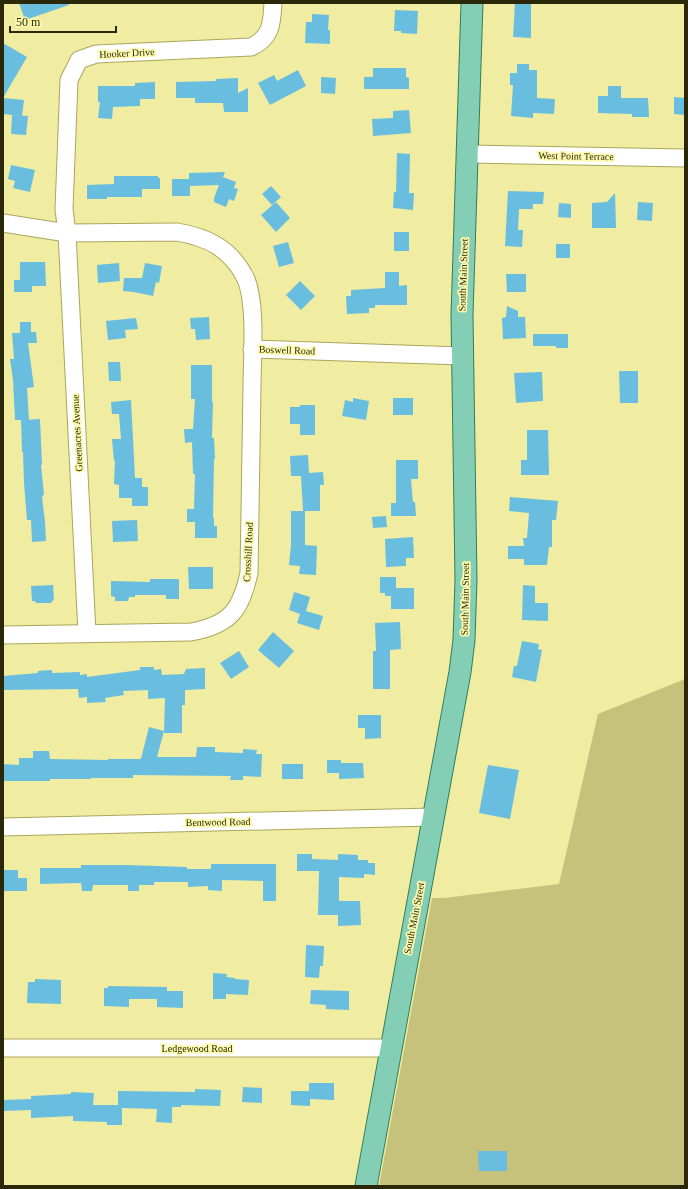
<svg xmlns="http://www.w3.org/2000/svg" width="688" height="1189" viewBox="0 0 688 1189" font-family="'Times New Roman',serif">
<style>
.green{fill:#c6c27b}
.building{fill:#69bedf}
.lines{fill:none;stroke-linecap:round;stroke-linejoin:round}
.minor-casing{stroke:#aaa65d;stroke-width:19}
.major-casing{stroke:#2f7f59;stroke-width:23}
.minor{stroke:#fff;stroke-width:17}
.major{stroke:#84ceb5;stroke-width:21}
.labels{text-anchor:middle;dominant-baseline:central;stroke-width:3.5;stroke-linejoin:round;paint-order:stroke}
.street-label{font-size:10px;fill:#2a2809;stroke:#fdfaae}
</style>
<rect width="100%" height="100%" fill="#f0eca1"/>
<!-- green -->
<path class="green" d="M685,679V1186H379L432,898H444L559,884L598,714Z"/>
<!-- building -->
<g class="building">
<path d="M19,3H69V5L25,20Z"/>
<path d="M515,3H531V38L513,37Z"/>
<path d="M395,10L418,11L417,34L401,33V31H394Z"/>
<path d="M312,14L329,15L328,30H330V44L305,43L306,22H312Z"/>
<path d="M3,43L27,57L3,98L24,100L22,116L3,114Z"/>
<path d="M517,64H529V70H537V98L555,99L554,114L533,113V118L511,116L513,85H510V73H517Z"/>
<path d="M373,68H406V77L409,78V89H364V77H373Z"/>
<path d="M298,70L306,86L270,105L258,83L274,75L277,81Z"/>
<path d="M321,77L336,78L335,94L321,93Z"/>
<path d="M238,78V93L248,88V112H224L223,103H195V98H176V82L216,81V79Z"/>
<path d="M155,82V99H140V106L113,107L112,119L98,118L100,102H98V86H135V83Z"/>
<path d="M608,86H621V98H648L649,117H632V114L598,113V96H608Z"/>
<path d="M674,97L685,98V115L674,114Z"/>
<path d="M409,110L411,133L373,136L372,119L393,118V111Z"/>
<path d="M12,115L28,116L26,135L11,134Z"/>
<path d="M397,153L410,154L409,193H414L413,210L393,208L394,192H396Z"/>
<path d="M11,165L35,170L30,192L13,188L15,181L8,179Z"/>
<path d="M225,172L223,177L236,182L234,188L238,189L234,201L229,199L226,207L214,202V198L219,185L190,186V196H172V179H189V173Z"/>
<path d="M114,176H158V178H160V189H142V197H107V199H87V185L114,184Z"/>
<path d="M271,186L281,197L272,205L262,194Z"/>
<path d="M508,191L544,192L543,204H533V209H519L518,230H523L522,247L505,246Z"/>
<path d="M615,193L616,228H592V203L607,202Z"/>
<path d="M276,202L290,218L276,232L261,215Z"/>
<path d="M638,202L653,203L652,221L637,220Z"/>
<path d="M559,203L571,204V218L558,217Z"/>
<rect x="394" y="232" width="15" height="19"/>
<path d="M288,242L294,263L279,267L273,246Z"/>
<rect x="556" y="244" width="14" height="14"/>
<path d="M20,262H45L46,286H32V292H14V280H20Z"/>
<path d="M119,263L120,281L98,283L97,265Z"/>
<path d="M145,263L162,266L159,283L156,282L153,296L134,292L123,291L124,278H142Z"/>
<path d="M385,272H399V286L407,285V305H375V308H369V313L347,314L346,296H351V290L385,288Z"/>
<path d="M506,274H526V292H507Z"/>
<path d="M300,281L315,296L301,310L286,295Z"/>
<path d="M507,306L518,311V317H525L526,338L503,339L502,318L506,317Z"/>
<path d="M209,317L210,339L196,340L195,329H191L190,318Z"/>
<path d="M136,318L138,329L125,330L126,338L108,340L106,321Z"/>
<path d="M20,322H31V332H36L37,343H28L34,387L27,388L29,420H25L40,419L42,465H41L44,494L42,497L45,522L46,541L32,542L31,520H27L24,483L23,452H22L21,420H15L13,380L10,359H14L12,333H20Z"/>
<path d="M533,334H568V348H556V346H533Z"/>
<path d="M108,362H120L121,381H109Z"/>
<path d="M191,365H212V402H213L212,438H214L215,459H214L213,518H214V526H217V538H195V522H187V509H194L195,474H193L192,442L185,443L184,429H193L195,399H191Z"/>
<path d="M619,371H638V403H620Z"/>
<path d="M542,372L543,401L516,403L514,373Z"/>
<path d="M353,398L369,401L366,420L342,416L345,400L353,402Z"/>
<rect x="393" y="398" width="20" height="17"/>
<path d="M131,400L135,478H142V487H148V506H132V498H119V485L114,484L115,460L114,461L112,439H121L119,414H112L111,402Z"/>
<path d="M300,405H315V435H300V424H290V407H300Z"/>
<path d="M527,430H548L549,475H521V460H527Z"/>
<path d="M308,455L309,473L323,472L324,485H320V511H305V545L317,546L316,575L299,574L300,566L289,565L291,545V511H303L301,476H291L290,456Z"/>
<path d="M396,460H418V479H411L413,502H415L416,516H391V503H396Z"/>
<path d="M510,497L558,501L556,520H552V547H549L547,565H524V559H508V546H524L523,538H527L529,513L509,511Z"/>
<path d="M386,516L387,527L373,528L372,517Z"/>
<path d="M137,520L138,541L113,542L112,521Z"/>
<path d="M413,537L414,558H406V566L386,567L385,539Z"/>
<path d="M188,567H213V589H189Z"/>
<path d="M380,577H396V588H414V609H391V596H385V593H380Z"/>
<path d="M150,579H179V599H166V595H135V597H129L128,601H115V597L111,596V581L150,582Z"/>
<path d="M53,585L54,599L51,603H36L35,601H32L31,586Z"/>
<path d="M523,585L535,586V603H548V621L522,620Z"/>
<path d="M294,592L310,597L306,611L323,616L319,630L297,623L300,614L289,610Z"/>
<path d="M400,622L401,649L390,650V689H373V651H376L375,623Z"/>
<path d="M273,632L294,651L279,668L258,650Z"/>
<path d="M522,641L539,644L538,649L542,650L536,682L512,677L514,666H517Z"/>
<path d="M239,651L249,667L231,679L220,663Z"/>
<path d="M140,667H154V670L161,669L162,675L184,674L186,669L205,668V689L185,690V705H182V733H164L165,698L148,699V690L123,691L124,695L105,698L106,702L87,703V697L79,698L78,689L3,690V676L38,673V671L52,670V673L80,672V675L87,674V677L140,670Z"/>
<path d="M358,715H381V738L365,739V728H358Z"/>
<path d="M149,727L164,731L157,757H196L197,747H215V752L243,753V749L257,750L256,754H262L261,777L243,776V780H230L231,776L133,775V778H91V779H50V781H3V764L19,765V758H33V751H49L50,759L108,760V759H141Z"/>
<path d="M327,760H341V763H363L364,778L339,779V773H327Z"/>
<rect x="282" y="764" width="21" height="15"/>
<path d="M488,765L519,770L510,819L479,813Z"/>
<path d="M297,854H312V859L338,860V854L358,855V860H368V863H375V875L364,874V878L339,877V901H360L361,925L338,926V915H318L319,871H297Z"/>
<path d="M211,864H276V901H263V881L222,880V891L208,890V886L188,887V882H154V885H139V891H128V885H93L92,891H82L81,883L40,884V868H81V865H126L187,867V869H211Z"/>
<path d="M3,870H18V878H27V891H3Z"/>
<path d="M306,945L324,946L323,966H320L319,978L305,977Z"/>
<path d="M213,973L227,974L226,977L235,978V979L249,980L248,995L226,994V999H213Z"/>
<path d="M35,979L61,980V1004L27,1003L28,982H35Z"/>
<path d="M108,986L167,987V991H183V1008L157,1007V999H129V1007L104,1006V988H108Z"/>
<path d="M311,990L349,991V1010L326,1009V1005L310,1004Z"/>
<path d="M309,1083H334V1100L310,1099V1106L291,1105V1091H309Z"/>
<path d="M243,1087L262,1088V1103L242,1102Z"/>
<path d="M195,1089L221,1090L220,1106L181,1105V1107H172V1123L156,1122L157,1109L122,1108V1125H107V1122L73,1121V1116L31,1118V1110L3,1111V1100L31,1099V1096L71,1094V1092L94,1093L93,1105H118V1091L195,1092Z"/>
<path d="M478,1151H507V1171H479Z"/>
</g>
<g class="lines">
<!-- minor casing -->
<g class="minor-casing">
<g id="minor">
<path d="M468,154L685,158"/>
<path d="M3,223L67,233L177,232C207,237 230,248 245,277C257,302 252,358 252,388C251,450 250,511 249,573C241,610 230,625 191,632L3,635"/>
<path d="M252,349L462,356"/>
<path d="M87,633L67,233L64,209L69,80L79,60L96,54L251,47C271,38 272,24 273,3"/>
<path d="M3,827L433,817"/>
<path d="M3,1048H391"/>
</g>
</g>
<!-- major casing -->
<g class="major-casing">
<path id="major" d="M366,1186L460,672L464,640L466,580L462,315L472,3"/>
</g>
<!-- minor -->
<use href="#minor" class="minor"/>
<!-- major -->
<use href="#major" class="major"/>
</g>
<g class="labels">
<!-- street labels -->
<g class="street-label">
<text transform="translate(127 53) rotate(-3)">Hooker Drive</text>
<text transform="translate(576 156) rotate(1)">West Point Terrace</text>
<text transform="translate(463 275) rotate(-88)">South Main Street</text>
<text transform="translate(287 350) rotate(2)">Boswell Road</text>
<text transform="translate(77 433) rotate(-93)">Greenacres Avenue</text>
<text transform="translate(248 552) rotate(-87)">Crosshill Road</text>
<text transform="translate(465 599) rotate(-89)">South Main Street</text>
<text transform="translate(218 822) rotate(-1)">Bentwood Road</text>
<text transform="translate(414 918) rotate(-79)">South Main Street</text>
<text x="197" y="1048">Ledgewood Road</text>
</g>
</g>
<!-- border -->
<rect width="688" height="1189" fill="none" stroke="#2a2809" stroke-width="8"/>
<!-- scale -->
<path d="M10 26v6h106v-6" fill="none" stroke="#2a2809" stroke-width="2"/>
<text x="16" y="26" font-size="12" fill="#2a2809" stroke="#fdfaae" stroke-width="3" paint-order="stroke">50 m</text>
</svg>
